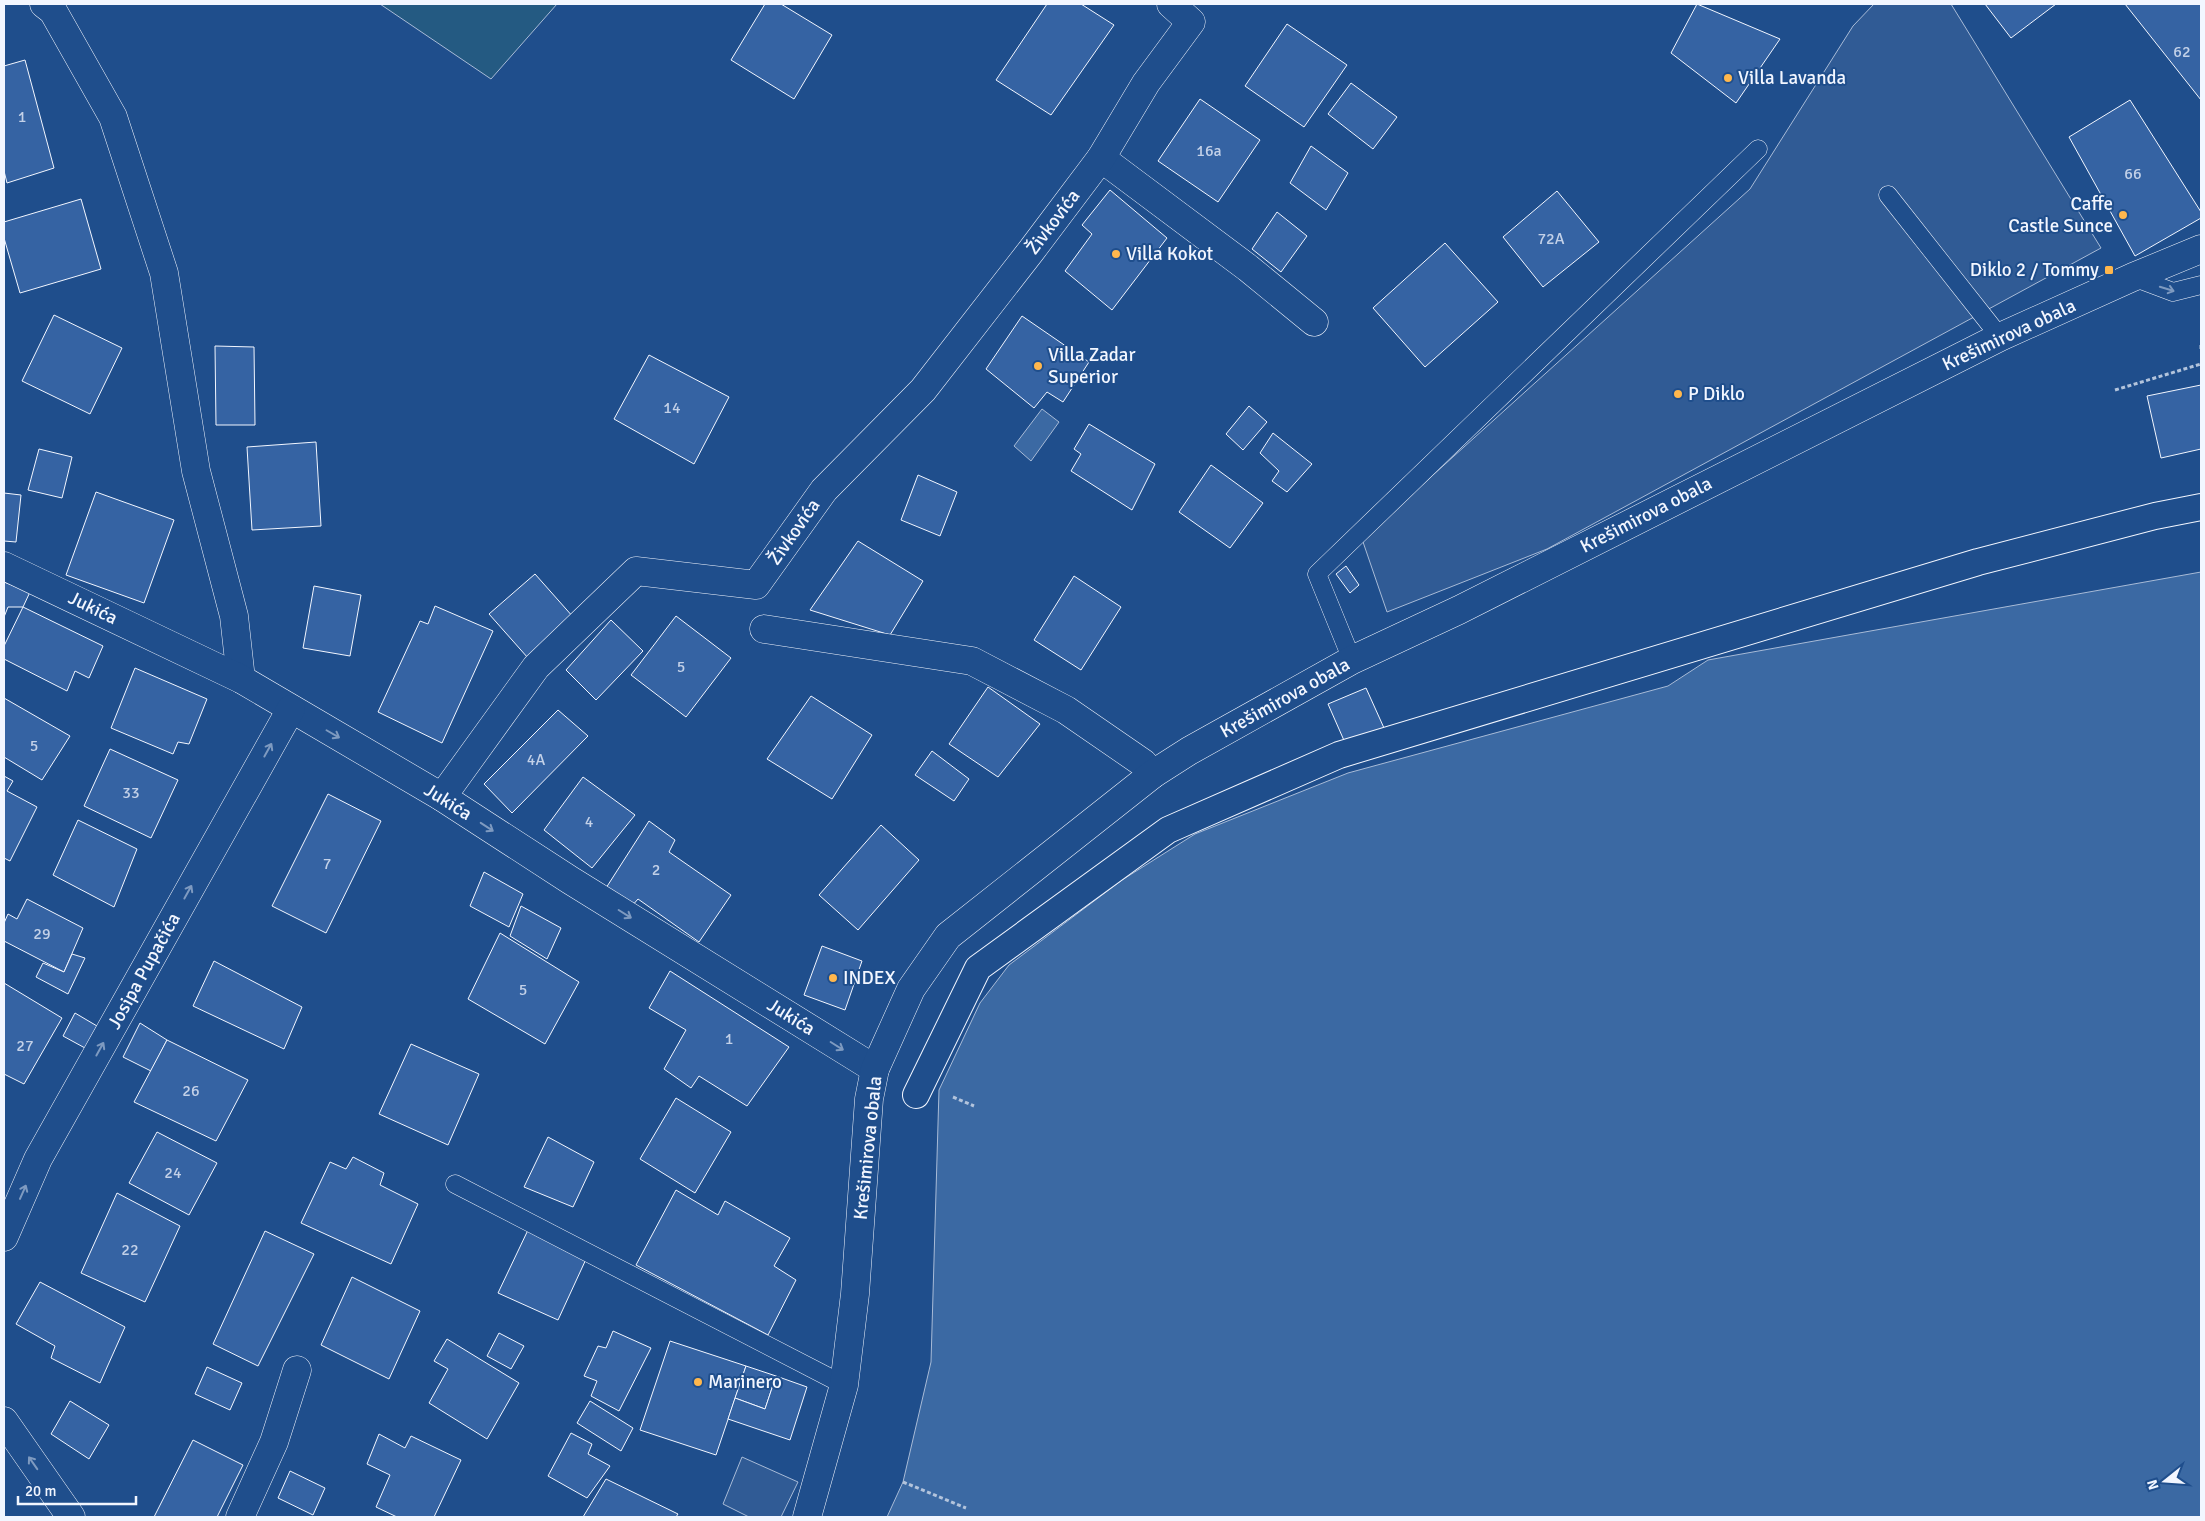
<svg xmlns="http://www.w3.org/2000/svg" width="2205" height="1521" viewBox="0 0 2205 1521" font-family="Signika,sans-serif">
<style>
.green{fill:#245a82;stroke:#a8bbd7}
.parking{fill:#305b95;stroke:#a8bbd7}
.water{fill:#3b69a3;stroke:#a8bbd7}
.building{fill:#3563a3;stroke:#f2f6ff}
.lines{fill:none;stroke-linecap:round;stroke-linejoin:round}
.service-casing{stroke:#f2f6ff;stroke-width:19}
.pedestrian-casing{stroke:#f2f6ff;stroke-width:28}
.minor-casing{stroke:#f2f6ff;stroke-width:29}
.tertiary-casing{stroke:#f2f6ff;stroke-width:29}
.path{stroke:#b3c4dc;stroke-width:3;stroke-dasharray:4 2.5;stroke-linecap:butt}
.service{stroke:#1f4e8c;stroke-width:18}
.pedestrian{stroke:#1f4e8c;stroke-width:26}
.minor{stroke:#1f4e8c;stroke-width:28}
.tertiary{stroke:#1f4e8c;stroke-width:28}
.oneway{stroke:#7e9ac0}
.poi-dot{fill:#ffb74d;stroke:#1f4e8c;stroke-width:2}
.labels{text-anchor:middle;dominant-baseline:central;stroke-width:4;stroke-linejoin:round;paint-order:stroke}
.number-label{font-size:16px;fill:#c3d1e8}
.poi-label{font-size:19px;fill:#f2f6ff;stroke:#1f4e8c;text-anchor:start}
.street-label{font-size:19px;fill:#f2f6ff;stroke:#1f4e8c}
</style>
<rect width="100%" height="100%" fill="#1f4e8c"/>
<!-- green -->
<path class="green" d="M380,4H557L491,79Z"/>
<!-- parking -->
<g class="parking">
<path d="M1874,4H1951L2101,248L1547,549L1387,612L1362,539L1750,189L1853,26Z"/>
<path d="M742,1457L798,1482L781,1517H749L723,1504Z"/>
</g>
<!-- water -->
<g class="water">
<path d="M1042,409L1059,422L1031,461L1014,446Z"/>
<path d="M2201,572V1517H887L903,1482L931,1362L939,1090L980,1003L1009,965L1122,880L1195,834L1348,773L1668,686L1708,660Z"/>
</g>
<!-- building -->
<g class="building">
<path d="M765,4H781L832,35L794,99L731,60Z"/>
<path d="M1047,4H1081L1114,25L1051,115L996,80Z"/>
<path d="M1697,4L1780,39L1736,103L1671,53Z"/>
<path d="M1985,4H2056L2011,38Z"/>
<path d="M2125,4H2201V100Z"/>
<path d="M1287,24L1347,65L1304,127L1245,86Z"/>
<path d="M25,60L54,168L7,183L4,171V66Z"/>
<path d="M1351,83L1397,117L1373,149L1328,114Z"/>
<path d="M1200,99L1260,140L1218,202L1158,161Z"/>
<path d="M2130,100L2201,212V218L2135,256L2069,137Z"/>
<path d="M1311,146L1348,173L1326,210L1290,183Z"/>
<path d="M1110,190L1167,238L1112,310L1065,271L1092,234L1082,225Z"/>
<path d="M1557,191L1599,242L1543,287L1503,237Z"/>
<path d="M81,199L101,269L20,293L4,238V222Z"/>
<path d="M1277,212L1307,236L1281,272L1252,249Z"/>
<path d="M1445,243L1498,302L1425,367L1373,308Z"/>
<path d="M54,315L122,348L90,414L22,381Z"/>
<path d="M1022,316L1089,362L1063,402L1047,392L1034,408L986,369Z"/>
<path d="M215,346L254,347L255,425H216Z"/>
<path d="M649,355L729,397L694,464L614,419Z"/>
<path d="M2201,385V449L2161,458L2147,396Z"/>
<path d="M1249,406L1267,422L1243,450L1226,434Z"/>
<path d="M1089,424L1155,464L1132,510L1071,471L1081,454L1074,449Z"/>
<path d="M1273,433L1312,464L1287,492L1272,481L1279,471L1260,453Z"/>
<path d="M316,442L321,526L252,530L247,447Z"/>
<path d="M39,449L72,457L62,498L28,490Z"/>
<path d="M1211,465L1263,503L1230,548L1179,512Z"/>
<path d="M918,475L957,492L940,536L901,520Z"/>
<path d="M96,492L174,520L144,603L66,575Z"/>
<path d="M4,493L21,495L16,542L4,541Z"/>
<path d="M858,541L923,581L890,635L810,610Z"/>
<path d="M1346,566L1359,585L1350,593L1336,574Z"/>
<path d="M535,574L574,618L528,658L489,614Z"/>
<path d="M1074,576L1121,607L1081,670L1034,640Z"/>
<path d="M4,582L30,592L23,607H8L4,617Z"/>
<path d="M314,586L361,595L350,656L303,648Z"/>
<path d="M435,606L493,631L442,743L378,712L420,621L428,624Z"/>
<path d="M23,607L103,646L89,678L75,671L67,691L4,659V646Z"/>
<path d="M676,616L731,658L686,717L631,675Z"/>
<path d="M611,620L643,651L596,700L566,670Z"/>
<path d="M135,668L207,699L189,744L178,742L173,754L111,728Z"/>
<path d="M988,687L1040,724L998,777L949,744Z"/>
<path d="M1366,688L1384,728L1346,745L1328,704Z"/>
<path d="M811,696L872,735L832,799L767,759Z"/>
<path d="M4,698L70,736L42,780L4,757Z"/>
<path d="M558,710L588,736L512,813L484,784Z"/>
<path d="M110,749L178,780L151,838L84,806Z"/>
<path d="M932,751L969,779L954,801L915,775Z"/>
<path d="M4,776L13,781L7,791L37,807L10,861L4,858Z"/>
<path d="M583,777L635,815L592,868L544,830Z"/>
<path d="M328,794L381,821L326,933L272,906Z"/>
<path d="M78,820L137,849L114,907L53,875Z"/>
<path d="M649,821L675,840L669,852L731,895L699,942L638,899L631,907L606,888Z"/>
<path d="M881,825L919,860L858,930L819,895Z"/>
<path d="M484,872L523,894L509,927L470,906Z"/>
<path d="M27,899L83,928L64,972L4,941V923L8,914L17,919Z"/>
<path d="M521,906L561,928L547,959L510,936Z"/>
<path d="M500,933L579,982L545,1044L468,999Z"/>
<path d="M822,946L862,961L845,1010L804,995Z"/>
<path d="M72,954L85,958L68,994L36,977L43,963L64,972Z"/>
<path d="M214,961L302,1007L284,1049L193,1006Z"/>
<path d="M670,971L789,1047L747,1106L699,1076L691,1088L664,1069L686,1030L649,1008Z"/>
<path d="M4,983L62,1018L24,1084L4,1074Z"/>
<path d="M75,1013L97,1026L85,1048L63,1036Z"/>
<path d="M140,1023L167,1040L151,1071L123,1057Z"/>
<path d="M167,1040L248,1080L216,1141L134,1102Z"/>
<path d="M411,1044L479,1074L448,1145L379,1114Z"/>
<path d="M676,1098L731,1132L695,1193L640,1159Z"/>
<path d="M157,1132L217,1163L189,1215L129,1183Z"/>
<path d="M548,1137L594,1162L573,1207L524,1187Z"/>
<path d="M353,1157L384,1173L380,1185L418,1204L391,1264L301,1223L330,1162L346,1169Z"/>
<path d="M676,1190L718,1215L725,1201L790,1238L774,1266L796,1280L768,1335L636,1265Z"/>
<path d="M117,1193L180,1226L145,1302L81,1273Z"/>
<path d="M528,1230L587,1257L558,1320L498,1293Z"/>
<path d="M265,1231L314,1254L258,1366L213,1344Z"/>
<path d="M352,1277L420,1311L389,1379L321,1345Z"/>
<path d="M40,1282L125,1327L100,1383L51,1358L55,1346L16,1324Z"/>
<path d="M613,1331L651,1348L619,1411L591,1396L597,1381L584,1376L598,1346L606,1348Z"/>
<path d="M499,1333L524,1346L511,1369L487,1356Z"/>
<path d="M447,1339L519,1383L487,1439L429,1403L448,1369L434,1361Z"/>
<path d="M670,1341L746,1366L716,1455L640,1430Z"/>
<path d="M746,1366L776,1376L765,1409L735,1398Z"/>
<path d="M207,1367L242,1383L230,1410L195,1394Z"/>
<path d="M776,1376L807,1387L790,1440L728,1419L735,1398L765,1409Z"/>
<path d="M70,1401L109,1425L89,1459L51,1434Z"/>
<path d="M590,1401L633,1428L621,1451L577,1423Z"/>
<path d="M571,1433L592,1444L588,1454L610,1466L587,1498L548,1476Z"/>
<path d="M379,1434L405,1448L411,1436L461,1460L434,1517H397L376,1507L390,1475L367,1464Z"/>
<path d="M193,1440L243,1465L217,1517H154Z"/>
<path d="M290,1471L325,1488L313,1515L278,1498Z"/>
<path d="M606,1479L678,1514L676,1517H583Z"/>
</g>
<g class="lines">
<!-- service casing -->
<g class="service-casing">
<g id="service">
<path d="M1888,195L2000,337"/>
<path d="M2133,277L2173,292L2201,285"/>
<path d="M1352,660L1317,574L1758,149"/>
<path d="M455,1184L844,1385"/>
</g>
</g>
<!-- pedestrian casing -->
<g class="pedestrian-casing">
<path id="pedestrian" d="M916,1095L978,968L1168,830L1339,755L1978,562L2155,516L2201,507"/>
</g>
<!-- minor casing -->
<g class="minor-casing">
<g id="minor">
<path d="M44,4L53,11L113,117L164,273L196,471L234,616L241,679"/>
<path d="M1101,158L1248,268L1314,322"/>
<path d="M4,566L241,679L442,797L570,880L875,1069"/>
<path d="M764,629L972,661L1066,710L1143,763L1153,774"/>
<path d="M442,797L536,667L636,571L756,585L824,490L923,390L1031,251L1101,158L1146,83L1191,22L1171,4"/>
<path d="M4,1237L38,1159L291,709"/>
<path d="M4,1421L71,1517"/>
<path d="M240,1517L274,1442L297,1370"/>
</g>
</g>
<!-- tertiary casing -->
<g class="tertiary-casing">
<path id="tertiary" d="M807,1517L844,1385L855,1294L869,1099L875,1069L911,989L948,936L1153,774L1189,751L1352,660L1459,610L2000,337L2133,277L2201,249"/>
</g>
<!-- path -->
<g class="path">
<path d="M2201,345V349"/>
<path d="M2115,390L2201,364"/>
<path d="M953,1097L974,1106"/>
<path d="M903,1482L966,1508"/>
</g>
<!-- service -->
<use href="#service" class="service"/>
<!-- pedestrian -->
<use href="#pedestrian" class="pedestrian"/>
<!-- minor -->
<use href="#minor" class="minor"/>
<!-- tertiary -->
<use href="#tertiary" class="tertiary"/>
</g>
<!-- one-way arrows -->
<defs><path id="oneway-shaft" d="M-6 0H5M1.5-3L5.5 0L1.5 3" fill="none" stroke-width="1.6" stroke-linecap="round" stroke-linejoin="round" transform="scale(1.25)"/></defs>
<g class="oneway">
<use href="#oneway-shaft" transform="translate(2167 289) rotate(17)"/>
<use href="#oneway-shaft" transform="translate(333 734) rotate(30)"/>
<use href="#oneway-shaft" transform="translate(268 750) rotate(-61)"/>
<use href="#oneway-shaft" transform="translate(487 827) rotate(33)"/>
<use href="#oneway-shaft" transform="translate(188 892) rotate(-61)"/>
<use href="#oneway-shaft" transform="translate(625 914) rotate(32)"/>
<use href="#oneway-shaft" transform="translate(837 1046) rotate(32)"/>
<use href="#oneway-shaft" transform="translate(100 1049) rotate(-61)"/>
<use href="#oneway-shaft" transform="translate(23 1192) rotate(-66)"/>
<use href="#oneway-shaft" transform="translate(33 1463) rotate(-125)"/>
</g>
<!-- markers -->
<g class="poi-dot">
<circle cx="1728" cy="78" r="5"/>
<circle cx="2123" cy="215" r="5"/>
<circle cx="1116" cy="254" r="5"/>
<rect x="2104" y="265" width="10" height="10" rx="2.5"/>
<circle cx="1038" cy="366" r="5"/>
<circle cx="1678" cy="394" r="5"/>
<circle cx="833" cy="978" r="5"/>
<circle cx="698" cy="1382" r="5"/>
</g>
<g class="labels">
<!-- number labels -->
<g class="number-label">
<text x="2182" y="52">62</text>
<text x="22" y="117">1</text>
<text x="1209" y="151">16a</text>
<text x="2133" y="174">66</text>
<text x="1551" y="239">72A</text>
<text x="672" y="408">14</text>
<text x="681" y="667">5</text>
<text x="34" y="746">5</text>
<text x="536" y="760">4A</text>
<text x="131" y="793">33</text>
<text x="589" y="822">4</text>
<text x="327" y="864">7</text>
<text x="656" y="870">2</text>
<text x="42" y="934">29</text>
<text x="523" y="990">5</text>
<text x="729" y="1039">1</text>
<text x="25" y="1046">27</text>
<text x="191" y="1091">26</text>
<text x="173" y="1173">24</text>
<text x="130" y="1250">22</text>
</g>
<!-- poi labels -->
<g class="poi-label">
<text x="1738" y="78">Villa Lavanda</text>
<text x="2113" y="204" text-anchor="end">Caffe<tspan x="2113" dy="22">Castle Sunce</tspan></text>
<text x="1126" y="254">Villa Kokot</text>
<text x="2099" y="270" text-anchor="end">Diklo 2 / Tommy</text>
<text x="1048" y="355">Villa Zadar<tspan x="1048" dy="22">Superior</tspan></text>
<text x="1688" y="394">P Diklo</text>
<text x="843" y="978">INDEX</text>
<text x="708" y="1382">Marinero</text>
</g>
<!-- street labels -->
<g class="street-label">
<text transform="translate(1053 222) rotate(-53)">Živkovića</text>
<text transform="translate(2009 335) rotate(-25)">Krešimirova obala</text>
<text transform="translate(1646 515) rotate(-27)">Krešimirova obala</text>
<text transform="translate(794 532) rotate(-55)">Živkovića</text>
<text transform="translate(93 608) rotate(26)">Jukića</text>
<text transform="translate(1285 698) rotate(-29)">Krešimirova obala</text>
<text transform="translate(448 802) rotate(32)">Jukića</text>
<text transform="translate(144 971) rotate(-61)">Josipa Pupačića</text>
<text transform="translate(791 1017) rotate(32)">Jukića</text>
<text transform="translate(868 1148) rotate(-84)">Krešimirova obala</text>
</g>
</g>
<!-- border -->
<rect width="2205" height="1521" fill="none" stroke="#f2f6ff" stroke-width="10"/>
<!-- north arrow -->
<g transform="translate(2165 1481) rotate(253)" stroke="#1f4e8c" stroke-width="4" paint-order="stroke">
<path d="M0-4L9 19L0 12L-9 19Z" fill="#f2f6ff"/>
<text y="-8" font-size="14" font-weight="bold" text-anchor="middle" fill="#f2f6ff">N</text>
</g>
<!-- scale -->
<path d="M18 1496v8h118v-8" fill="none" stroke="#f2f6ff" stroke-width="2.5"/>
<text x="25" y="1496" font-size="15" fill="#f2f6ff" stroke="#1f4e8c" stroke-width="4" paint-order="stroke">20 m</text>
</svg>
